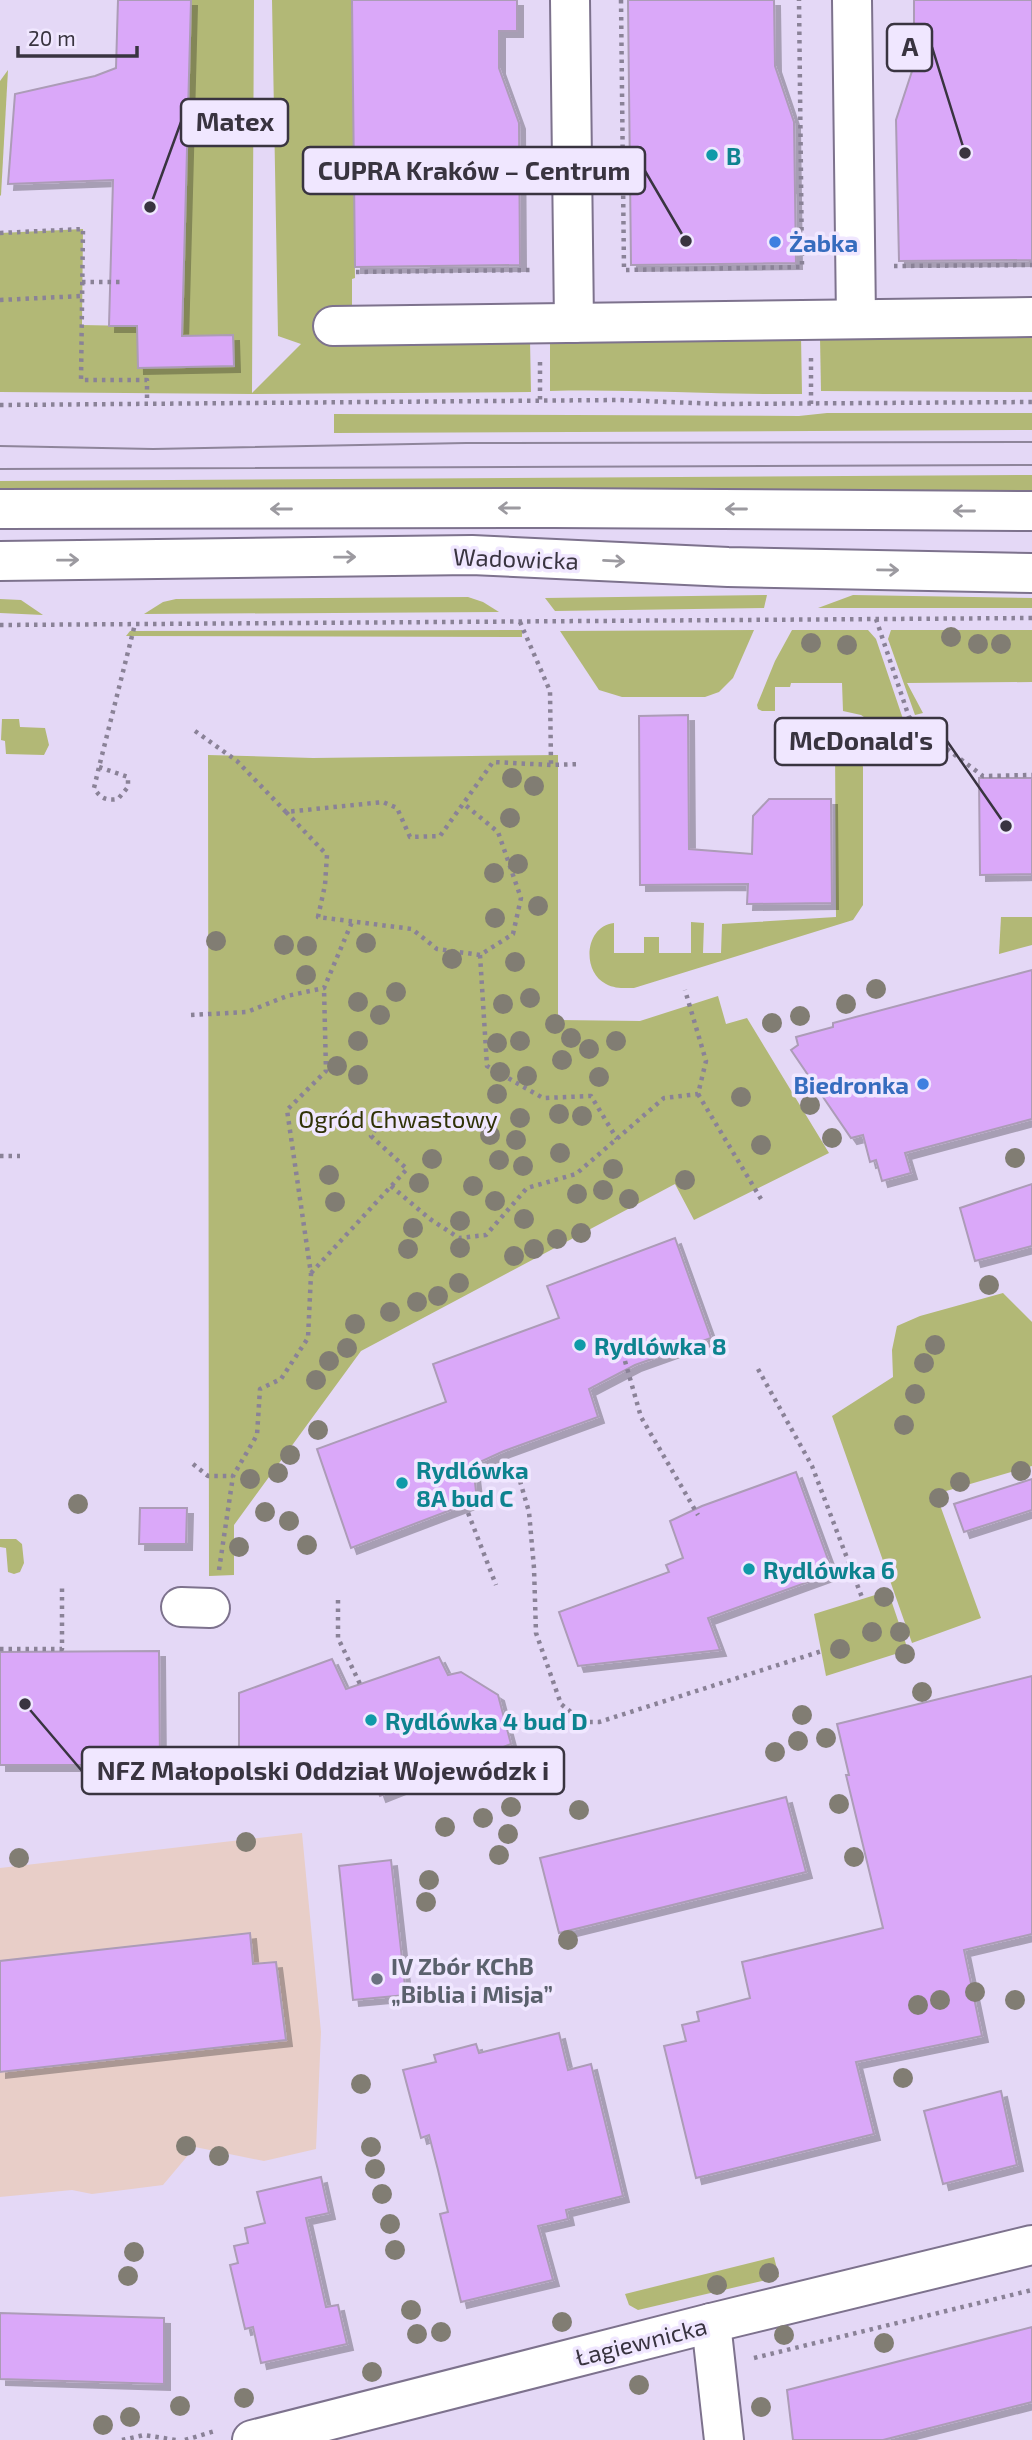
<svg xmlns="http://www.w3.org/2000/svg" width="1032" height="2440" viewBox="0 0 1032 2440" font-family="'Exo 2',sans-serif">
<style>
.industrial{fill:#e8cec8}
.green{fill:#b2b876}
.building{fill:#daa8f9;stroke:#ac9cb7;stroke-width:2;filter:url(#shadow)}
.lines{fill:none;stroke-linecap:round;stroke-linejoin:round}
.minor-casing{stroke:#7d728d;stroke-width:42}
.major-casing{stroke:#7d728d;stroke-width:42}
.path{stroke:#8a8297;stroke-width:4.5;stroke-dasharray:3.5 5;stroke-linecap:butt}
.minor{stroke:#fff;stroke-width:38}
.major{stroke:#fff;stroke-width:38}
.tram{stroke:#8e859a;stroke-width:2}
.tree{fill:#817d73}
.oneway{stroke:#9c9aa0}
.culture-dot{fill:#0f9aa8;stroke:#f0e7ff;stroke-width:2.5}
.shop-dot{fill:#3f7fe0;stroke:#f0e7ff;stroke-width:2.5}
.worship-dot{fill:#6b7280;stroke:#f0e7ff;stroke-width:2.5}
.labels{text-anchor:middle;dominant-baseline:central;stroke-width:7;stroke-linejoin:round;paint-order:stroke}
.culture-label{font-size:24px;font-weight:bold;fill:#0d838f;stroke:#f0e7ff;text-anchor:start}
.shop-label{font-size:24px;font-weight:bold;fill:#366cbe;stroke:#f0e7ff;text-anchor:start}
.street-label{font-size:24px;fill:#393440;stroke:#f0e7ff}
.park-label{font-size:24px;fill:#303207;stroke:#f0e7ff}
.worship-label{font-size:24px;font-weight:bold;fill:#5b616d;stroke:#f0e7ff;text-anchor:start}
.leader{fill:none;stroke:#393440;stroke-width:2.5}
.callout-dot{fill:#393440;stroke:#f0e7ff;stroke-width:2.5}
.callout{fill:#f0e7ff;stroke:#393440;stroke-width:2.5}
.callout-label{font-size:26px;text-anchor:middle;font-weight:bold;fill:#393440}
</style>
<defs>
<filter id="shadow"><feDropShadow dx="6" dy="6" stdDeviation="0" flood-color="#0004"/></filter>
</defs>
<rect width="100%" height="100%" fill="#e4d8f6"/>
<!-- industrial -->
<path class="industrial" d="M302,1833L321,2032L316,2149L264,2161L195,2147L163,2185L92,2194L72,2190L0,2197V1868Z"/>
<!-- green -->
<g class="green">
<path d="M191,0H254L252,393L301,344L278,336L272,0H352L355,278L352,279V308L530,340L531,392L252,394L0,392V233L83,229L82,325L183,327Z"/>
<path d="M8,70L1,195L0,196V81Z"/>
<path d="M1032,333V392L821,391L820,337Z"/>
<path d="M801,336L802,394C718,395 634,389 550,391V340Z"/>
<path d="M827,413H1032V430L334,433V414L799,416Z"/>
<path d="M1032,475V490L0,492V481Z"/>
<path d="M767,595L764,608L555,611L545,598Z"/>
<path d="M853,595L1032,598V608H818Z"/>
<path d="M468,597L483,602L499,612L144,614L163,602L176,599Z"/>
<path d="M0,599L21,600L43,615L0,613Z"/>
<path d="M522,630V637L126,636L130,631Z"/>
<path d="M754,630L733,678L719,692L705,697H622L599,690L560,631Z"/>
<path d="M792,630H868L876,639L903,719L880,728L861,715L843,711L842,683H791L790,687H775V711H762L758,709L757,705L775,661Z"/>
<path d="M891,630H1032V682L907,683L923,713L915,715L888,639Z"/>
<path d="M2,719H19L20,727L45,728L49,745L44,755L6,754L5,741L1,740Z"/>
<path d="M850,743L857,750L863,767V905L853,920L634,988C625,988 615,989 606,984C581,971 585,926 614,923V953H644V937H659V953H691V922L704,923L703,953H721L722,924L836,917L835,744Z"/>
<path d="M208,755L313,758L558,755V1020L640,1021L718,996L726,1024L747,1018L829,1153L694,1220L675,1184L361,1351L234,1525V1575L209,1576Z"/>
<path d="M1001,917H1032V945L999,954Z"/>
<path d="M1003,1293L1032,1322V1466L936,1494L981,1618L912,1643L832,1416L893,1377L892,1350L897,1326L920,1316Z"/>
<path d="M0,1539H16L22,1544L24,1563L20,1572L14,1574L8,1572L6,1548L0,1547Z"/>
<path d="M888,1591L908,1650L826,1676L814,1614Z"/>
<path d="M774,2257L779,2277L638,2310L629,2305L625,2294Z"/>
</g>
<!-- building -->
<g class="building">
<path d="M118,0H191L182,336L233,335L234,366L138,368L137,326H109L113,180L8,184L15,94L95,76L116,68Z"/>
<path d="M352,0H517V31H499V68L519,123L520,265L355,267Z"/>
<path d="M628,0H774L775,66L794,122L796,263L631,265Z"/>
<path d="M914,0H1032V260L899,261L896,120L914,65Z"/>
<path d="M688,715L689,849L752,854L753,816L769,799H831L832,903L747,904L748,884L640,885L639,716Z"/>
<path d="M979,778H1032V874L980,875Z"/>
<path d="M1032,970V1119L905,1153L911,1173L882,1181L876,1160L870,1162L863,1135L851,1138L791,1050L798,1045L796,1037L833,1027V1023Z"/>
<path d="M1032,1184V1246L975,1261L960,1208Z"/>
<path d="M675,1238L711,1338L635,1365L589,1389L598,1417L504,1451L473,1465L477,1500L351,1548L317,1449L446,1402L433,1364L559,1318L547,1286Z"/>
<path d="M796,1472L833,1573L708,1618L720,1650L578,1666L559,1612L669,1572L666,1565L683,1558L670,1521L702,1506Z"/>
<path d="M1032,1479V1510L964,1532L954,1504Z"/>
<path d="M140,1508H187L186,1544H139Z"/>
<path d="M159,1651L160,1765H0V1652Z"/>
<path d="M439,1657L448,1675L461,1672L498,1695L511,1744L380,1796L372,1774L371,1764H368L365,1758L349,1764H239V1693L332,1659L346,1689Z"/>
<path d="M1032,1676V1934L964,1950L982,2036L856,2062L874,2134L696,2178L664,2046L686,2041L682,2025L699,2021L697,2012L750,1998L742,1962L883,1928L846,1775H849L837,1724Z"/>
<path d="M786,1797L806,1872L559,1933L540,1858Z"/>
<path d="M391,1860L406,1995L353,2000L339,1866Z"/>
<path d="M250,1933L253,1964L276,1962L286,2040L0,2072V1961Z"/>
<path d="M559,2033L568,2070L591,2064L623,2196L566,2210L568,2219L538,2226L553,2280L461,2302L440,2214L448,2212L438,2170L429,2135L421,2138L403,2070L436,2062L434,2055L476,2044L479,2053Z"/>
<path d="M1001,2091L1017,2165L943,2184L924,2111Z"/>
<path d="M321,2177L329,2213L306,2218L326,2307L338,2305L347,2344L261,2363L253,2327L245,2329L230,2265L238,2263L234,2246L248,2243L245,2228L265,2223L257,2192Z"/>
<path d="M0,2313L164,2318V2384L0,2379Z"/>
<path d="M1032,2327V2402L883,2440H793L787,2390Z"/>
</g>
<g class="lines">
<!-- minor casing -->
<g class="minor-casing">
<g id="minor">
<path d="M570,0L574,323"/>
<path d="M852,0L856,319"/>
<path d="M333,326L1032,317"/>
<path d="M181,1607L210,1608"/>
<path d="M711,2323L724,2440"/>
<path d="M252,2440L711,2323L1032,2245"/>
</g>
</g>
<!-- major casing -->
<g class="major-casing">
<g id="major">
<path d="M0,509L554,508L1032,511"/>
<path d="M0,561L472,555L728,567L1032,573"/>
</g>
</g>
<!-- path -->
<g class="path">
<path d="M621,0L624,270L802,267L799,0"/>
<path d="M0,233L83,229L81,380H147V403"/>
<path d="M894,266L1032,265"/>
<path d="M356,272L534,270"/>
<path d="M82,282H124"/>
<path d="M0,300L82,296"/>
<path d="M811,358V404"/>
<path d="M540,362V402"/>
<path d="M0,405L619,400L720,404L1032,402"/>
<path d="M876,619L909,717L935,740L983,776L1032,775"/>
<path d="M520,622L550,691L551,765"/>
<path d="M0,625L1032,618"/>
<path d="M195,731L237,761L286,812L383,802L397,808L410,837L440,836L493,762L551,765L581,764"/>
<path d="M99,767L128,777V787L118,799C106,801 100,798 94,788L99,767L135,624"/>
<path d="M286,812L327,855L325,885L318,917L412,929L437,949L480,955L513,934L521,898L498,832L464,804"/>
<path d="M480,955L487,1066L543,1098L591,1096L617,1139"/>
<path d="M191,1015L247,1012L287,996L324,988L352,922"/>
<path d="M698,1094L761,1199"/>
<path d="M0,1156H20"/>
<path d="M391,1186L430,1219L459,1238L486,1235L527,1188L576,1174L664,1098L698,1094L706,1061L685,990"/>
<path d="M311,1273L407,1169L371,1136L383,1118L404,1119"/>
<path d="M625,1361L641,1417L698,1515"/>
<path d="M758,1369L812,1466L863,1600"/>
<path d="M193,1464L208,1476H233"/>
<path d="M520,1481L529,1512L534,1568L536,1633L561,1704L583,1722H599L822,1651"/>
<path d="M465,1505L496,1585"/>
<path d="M219,1570L233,1476L257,1435L260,1389L281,1379L308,1338L311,1274L287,1110L326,1071L324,988"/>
<path d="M338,1600V1638L360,1684"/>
<path d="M0,1649H62V1587"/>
<path d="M754,2358L1032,2290"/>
<path d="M122,2440L144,2435L176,2440"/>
<path d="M185,2440L215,2431"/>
</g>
<!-- minor -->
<use href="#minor" class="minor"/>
<!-- major -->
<use href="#major" class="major"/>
<!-- tram -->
<g class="tram">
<path d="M0,446L153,449L466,443L1032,442"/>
<path d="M0,469L1032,465"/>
</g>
</g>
<!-- trees -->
<g class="tree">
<circle cx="951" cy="637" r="10"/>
<circle cx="811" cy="643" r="10"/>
<circle cx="978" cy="644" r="10"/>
<circle cx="1001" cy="644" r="10"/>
<circle cx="847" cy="645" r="10"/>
<circle cx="512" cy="778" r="10"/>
<circle cx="534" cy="786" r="10"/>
<circle cx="510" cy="818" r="10"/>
<circle cx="518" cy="864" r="10"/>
<circle cx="494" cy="873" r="10"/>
<circle cx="538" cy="906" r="10"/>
<circle cx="495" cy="918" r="10"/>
<circle cx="216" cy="941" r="10"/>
<circle cx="366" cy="943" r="10"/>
<circle cx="284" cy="945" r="10"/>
<circle cx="307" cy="946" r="10"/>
<circle cx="452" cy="959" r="10"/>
<circle cx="515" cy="962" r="10"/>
<circle cx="306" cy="975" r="10"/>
<circle cx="876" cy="989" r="10"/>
<circle cx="396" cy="992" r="10"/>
<circle cx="530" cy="998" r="10"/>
<circle cx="358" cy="1002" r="10"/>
<circle cx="503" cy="1004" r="10"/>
<circle cx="846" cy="1004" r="10"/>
<circle cx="380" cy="1015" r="10"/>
<circle cx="800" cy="1016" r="10"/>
<circle cx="772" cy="1023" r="10"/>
<circle cx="555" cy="1024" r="10"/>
<circle cx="571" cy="1038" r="10"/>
<circle cx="358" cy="1041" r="10"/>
<circle cx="520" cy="1041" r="10"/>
<circle cx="616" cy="1041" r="10"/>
<circle cx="497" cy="1043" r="10"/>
<circle cx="589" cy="1049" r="10"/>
<circle cx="562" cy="1060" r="10"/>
<circle cx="337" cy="1066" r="10"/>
<circle cx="500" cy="1072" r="10"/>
<circle cx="358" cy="1075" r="10"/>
<circle cx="527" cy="1076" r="10"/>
<circle cx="599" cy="1077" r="10"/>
<circle cx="497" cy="1094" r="10"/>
<circle cx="741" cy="1097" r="10"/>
<circle cx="810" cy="1105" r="10"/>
<circle cx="559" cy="1114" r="10"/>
<circle cx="582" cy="1116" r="10"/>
<circle cx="520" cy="1118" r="10"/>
<circle cx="490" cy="1135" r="10"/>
<circle cx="832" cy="1138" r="10"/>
<circle cx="516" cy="1140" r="10"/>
<circle cx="761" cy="1145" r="10"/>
<circle cx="560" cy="1153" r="10"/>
<circle cx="1015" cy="1158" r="10"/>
<circle cx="432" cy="1159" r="10"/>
<circle cx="499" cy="1160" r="10"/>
<circle cx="523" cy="1166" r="10"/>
<circle cx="613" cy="1169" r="10"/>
<circle cx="329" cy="1175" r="10"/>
<circle cx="685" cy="1180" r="10"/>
<circle cx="419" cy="1183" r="10"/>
<circle cx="473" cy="1186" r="10"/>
<circle cx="603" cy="1190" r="10"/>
<circle cx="577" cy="1194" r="10"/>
<circle cx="629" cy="1199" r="10"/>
<circle cx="495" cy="1201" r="10"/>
<circle cx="335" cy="1202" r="10"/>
<circle cx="524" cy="1219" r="10"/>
<circle cx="460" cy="1221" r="10"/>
<circle cx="413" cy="1228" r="10"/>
<circle cx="581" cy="1233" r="10"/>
<circle cx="557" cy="1239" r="10"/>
<circle cx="460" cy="1248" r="10"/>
<circle cx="408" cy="1249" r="10"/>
<circle cx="534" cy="1249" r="10"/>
<circle cx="514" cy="1256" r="10"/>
<circle cx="459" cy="1283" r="10"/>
<circle cx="989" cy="1285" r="10"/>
<circle cx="438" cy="1296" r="10"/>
<circle cx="417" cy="1302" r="10"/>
<circle cx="390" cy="1312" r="10"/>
<circle cx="355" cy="1324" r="10"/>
<circle cx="935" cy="1345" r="10"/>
<circle cx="347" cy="1348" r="10"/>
<circle cx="329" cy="1361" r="10"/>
<circle cx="924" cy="1363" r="10"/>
<circle cx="316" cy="1380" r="10"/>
<circle cx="915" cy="1394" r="10"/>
<circle cx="904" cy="1425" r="10"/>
<circle cx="318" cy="1430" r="10"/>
<circle cx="290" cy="1455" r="10"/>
<circle cx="1021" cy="1471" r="10"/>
<circle cx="278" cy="1473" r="10"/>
<circle cx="250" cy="1479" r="10"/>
<circle cx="960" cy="1482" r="10"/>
<circle cx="939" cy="1498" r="10"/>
<circle cx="78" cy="1504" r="10"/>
<circle cx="265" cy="1512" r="10"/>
<circle cx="289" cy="1521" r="10"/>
<circle cx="307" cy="1545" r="10"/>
<circle cx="239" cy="1547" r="10"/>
<circle cx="884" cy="1597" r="10"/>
<circle cx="872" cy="1632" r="10"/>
<circle cx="900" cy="1632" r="10"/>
<circle cx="840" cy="1649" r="10"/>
<circle cx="905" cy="1654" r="10"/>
<circle cx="922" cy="1692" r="10"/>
<circle cx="802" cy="1715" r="10"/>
<circle cx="826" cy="1738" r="10"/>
<circle cx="798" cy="1741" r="10"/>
<circle cx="775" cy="1752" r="10"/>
<circle cx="839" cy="1804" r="10"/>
<circle cx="511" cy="1807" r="10"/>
<circle cx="579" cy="1810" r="10"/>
<circle cx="483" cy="1818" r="10"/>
<circle cx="445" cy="1827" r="10"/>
<circle cx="508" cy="1834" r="10"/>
<circle cx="246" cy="1842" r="10"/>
<circle cx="499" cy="1855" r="10"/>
<circle cx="854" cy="1857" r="10"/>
<circle cx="19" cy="1858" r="10"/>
<circle cx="429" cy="1880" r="10"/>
<circle cx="426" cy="1902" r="10"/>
<circle cx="568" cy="1940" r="10"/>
<circle cx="975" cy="1992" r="10"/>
<circle cx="940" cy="2000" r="10"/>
<circle cx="1015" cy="2000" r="10"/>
<circle cx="918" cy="2005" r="10"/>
<circle cx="903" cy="2078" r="10"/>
<circle cx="361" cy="2084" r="10"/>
<circle cx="186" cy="2146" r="10"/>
<circle cx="371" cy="2147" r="10"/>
<circle cx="219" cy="2156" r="10"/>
<circle cx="375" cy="2169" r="10"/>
<circle cx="382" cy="2194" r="10"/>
<circle cx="390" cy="2224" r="10"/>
<circle cx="395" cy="2250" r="10"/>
<circle cx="134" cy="2252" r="10"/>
<circle cx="769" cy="2273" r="10"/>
<circle cx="128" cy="2276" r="10"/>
<circle cx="717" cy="2285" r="10"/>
<circle cx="411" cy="2310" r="10"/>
<circle cx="562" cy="2322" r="10"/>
<circle cx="441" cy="2332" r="10"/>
<circle cx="417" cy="2334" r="10"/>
<circle cx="784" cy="2335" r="10"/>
<circle cx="884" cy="2343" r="10"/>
<circle cx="372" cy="2372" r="10"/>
<circle cx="639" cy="2385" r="10"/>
<circle cx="244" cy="2398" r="10"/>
<circle cx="180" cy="2406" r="10"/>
<circle cx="761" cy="2407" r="10"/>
<circle cx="130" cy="2417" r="10"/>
<circle cx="103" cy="2425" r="10"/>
</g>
<!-- one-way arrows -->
<defs><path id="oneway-shaft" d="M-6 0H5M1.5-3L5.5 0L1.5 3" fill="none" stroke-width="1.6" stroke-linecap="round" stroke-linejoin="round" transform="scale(1.75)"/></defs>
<g class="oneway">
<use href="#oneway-shaft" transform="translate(509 508) rotate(180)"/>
<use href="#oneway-shaft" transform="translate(281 509) rotate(180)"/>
<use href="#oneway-shaft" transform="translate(736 509) rotate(-180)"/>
<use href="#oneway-shaft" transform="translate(964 511) rotate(-180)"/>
<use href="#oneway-shaft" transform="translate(345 557) rotate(-1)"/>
<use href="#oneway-shaft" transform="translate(68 560) rotate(-1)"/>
<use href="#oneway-shaft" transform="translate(614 561) rotate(3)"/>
<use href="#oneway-shaft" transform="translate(888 570) rotate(1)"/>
</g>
<!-- markers -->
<g class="culture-dot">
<circle cx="712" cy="155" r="7"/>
<circle cx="580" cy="1345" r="7"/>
<circle cx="402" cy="1483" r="7"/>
<circle cx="749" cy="1569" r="7"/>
<circle cx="371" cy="1720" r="7"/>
</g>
<g class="shop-dot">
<circle cx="775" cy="242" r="7"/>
<circle cx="923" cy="1084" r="7"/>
</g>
<circle class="worship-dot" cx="377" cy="1979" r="7"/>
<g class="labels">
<!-- culture labels -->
<g class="culture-label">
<text x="726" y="155">B</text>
<text x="594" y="1345">Rydlówka 8</text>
<text x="416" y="1469">Rydlówka<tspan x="416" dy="28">8A bud C</tspan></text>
<text x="763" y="1569">Rydlówka 6</text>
<text x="385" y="1720">Rydlówka 4 bud D</text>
</g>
<!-- shop labels -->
<g class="shop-label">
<text x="789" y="242">Żabka</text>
<text x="909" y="1084" text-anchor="end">Biedronka</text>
</g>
<!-- street labels -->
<g class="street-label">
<text transform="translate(516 558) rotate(2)">Wadowicka</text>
<text transform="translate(641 2341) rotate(-14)">Łagiewnicka</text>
</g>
<!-- park labels -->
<g class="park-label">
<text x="398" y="1118">Ogród Chwastowy</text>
</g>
<!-- worship labels -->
<g class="worship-label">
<text x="391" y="1965">IV Zbór KChB<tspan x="391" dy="28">„Biblia i Misja”</tspan></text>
</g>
</g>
<!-- callouts -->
<path class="leader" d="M965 153L932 47M150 207L181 122M686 241L645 171M1006 826L947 741M25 1704L82 1771"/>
<g class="callout-dot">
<circle cx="965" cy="153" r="7"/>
<circle cx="150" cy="207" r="7"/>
<circle cx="686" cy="241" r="7"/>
<circle cx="1006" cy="826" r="7"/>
<circle cx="25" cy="1704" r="7"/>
</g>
<g class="callout">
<rect x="887" y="24" width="45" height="47" rx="7"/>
<rect x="181" y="99" width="107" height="47" rx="7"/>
<rect x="303" y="147" width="342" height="47" rx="7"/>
<rect x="775" y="718" width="172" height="47" rx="7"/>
<rect x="82" y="1747" width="482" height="47" rx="7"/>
</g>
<g class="callout-label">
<text x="910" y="56">A</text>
<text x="235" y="131">Matex</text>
<text x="474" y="180">CUPRA Kraków – Centrum</text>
<text x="861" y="750">McDonald's</text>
<text x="323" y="1780">NFZ Małopolski Oddział Wojewódzk i</text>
</g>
<!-- scale -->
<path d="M18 46v10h119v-10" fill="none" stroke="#393440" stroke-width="3.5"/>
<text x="28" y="46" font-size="21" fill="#393440" stroke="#f0e7ff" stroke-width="5" paint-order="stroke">20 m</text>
</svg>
